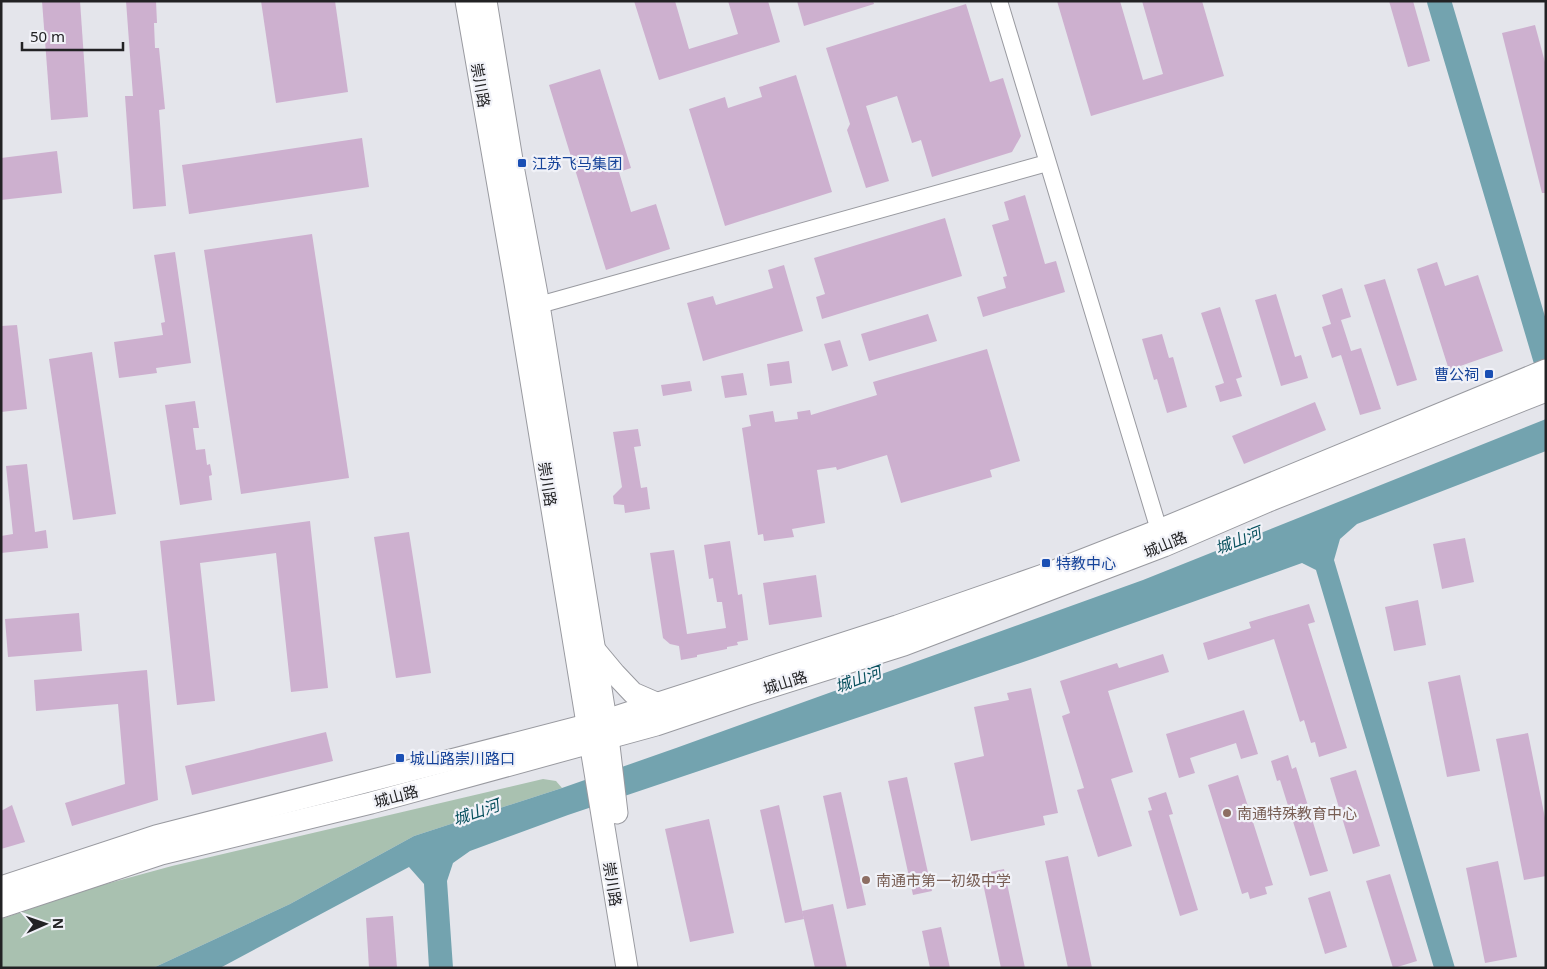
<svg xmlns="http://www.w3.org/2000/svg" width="1547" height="969" viewBox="0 0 1547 969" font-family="'Noto Sans','Noto Sans SC',sans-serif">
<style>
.green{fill:#a9c1b0}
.water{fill:#73a3af}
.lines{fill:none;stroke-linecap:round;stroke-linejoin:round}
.river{stroke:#73a3af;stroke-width:24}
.building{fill:#cdb0cf}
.minor-casing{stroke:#999aa0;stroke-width:18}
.major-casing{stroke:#999aa0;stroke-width:23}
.minor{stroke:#fff;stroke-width:16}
.major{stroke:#fff;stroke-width:21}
.transit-dot{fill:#1a4fb4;stroke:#f1f2f8;stroke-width:2}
.education-dot{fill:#8d6e63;stroke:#f1f2f8;stroke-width:2}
.labels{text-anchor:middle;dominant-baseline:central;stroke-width:4.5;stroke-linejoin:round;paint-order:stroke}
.street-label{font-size:15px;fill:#222224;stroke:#f1f2f8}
.transit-label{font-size:15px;fill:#164399;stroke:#f1f2f8;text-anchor:start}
.education-label{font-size:15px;fill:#785e54;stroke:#f1f2f8;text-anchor:start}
.water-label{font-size:16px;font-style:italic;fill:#07505d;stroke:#f1f2f8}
</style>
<rect width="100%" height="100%" fill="#e4e5eb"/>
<!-- green -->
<path class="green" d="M543,779L556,781L562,788L414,836L290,904L153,968H1V919L91,888L172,866Z"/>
<!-- water -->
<path class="water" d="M1546,419V451L1357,524L1340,539L1334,560L1455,968H1434L1316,570L1302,563L1035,658L568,815L470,851L453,863L447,881L453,968H429L424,884L409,867L220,968H153L290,904L414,836L562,788L676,748L1143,580Z"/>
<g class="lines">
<!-- river -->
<path class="river" d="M1439,1L1546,362"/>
</g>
<!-- building -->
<g class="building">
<path d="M42,1H80L88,117L51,120Z"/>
<path d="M126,1H156L157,23H154L155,48H159L165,109L159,110L166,206L133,209L125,96H133Z"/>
<path d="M261,1H335L348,92L276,103Z"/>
<path d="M634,1H675L689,49L738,34L728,1H768L780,42L659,80Z"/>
<path d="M797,1H873L874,4L804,26Z"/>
<path d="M1057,1H1120L1143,80L1163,74L1142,1H1202L1224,76L1091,116Z"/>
<path d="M1389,1H1413L1430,61L1408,67Z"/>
<path d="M966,4L990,82L1003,78L1021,136L1012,152L932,177L921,140L912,143L897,96L866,106L889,181L866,188L847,130L850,124L826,48Z"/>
<path d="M1535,25L1546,66V193H1542L1502,33Z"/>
<path d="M600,69L631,168L619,172L631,212L656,204L670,249L606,270L549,85Z"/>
<path d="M796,75L832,192L725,226L689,109L725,97L728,108L762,97L759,87Z"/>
<path d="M362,138L369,187L189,214L182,165Z"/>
<path d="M57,151L62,193L1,200V158Z"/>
<path d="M1025,195L1045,264L1056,261L1065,292L983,317L977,297L1006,288L1003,277L1007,276L992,225L1009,220L1004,202Z"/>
<path d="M945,218L962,276L822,319L816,297L825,294L814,258Z"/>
<path d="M312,234L349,478L241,494L204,250Z"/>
<path d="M175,252L191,363L156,368L157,373L119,378L114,342L163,335L161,323L165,322L154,255Z"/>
<path d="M1437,262L1445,286L1478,275L1503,351L1449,370L1417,269Z"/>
<path d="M784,265L803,331L703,361L687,303L713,296L716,305L773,288L768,270Z"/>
<path d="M1385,279L1417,380L1397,386L1364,285Z"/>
<path d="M1342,288L1351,317L1341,320L1351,351L1361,348L1381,409L1360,415L1341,355L1332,358L1322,327L1331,324L1322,295Z"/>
<path d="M1276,294L1295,357L1301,355L1308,378L1281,386L1255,300Z"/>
<path d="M1220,307L1242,377L1236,379L1242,396L1220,402L1215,386L1224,383L1201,313Z"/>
<path d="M928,314L937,341L869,361L861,334Z"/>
<path d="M17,325L27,409L1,412V326Z"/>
<path d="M1162,334L1169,358L1173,357L1187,407L1167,413L1157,379L1154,380L1142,339Z"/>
<path d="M840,340L848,366L832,371L824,344Z"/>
<path d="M987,349L1020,461L990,470L992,477L901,503L887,455L837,470L836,467L817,470L825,523L792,529L794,537L764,541L763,534L758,535L742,428L751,426L749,415L773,411L775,422L798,419L797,412L810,410L811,415L877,395L873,382Z"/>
<path d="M92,352L116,514L73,520L49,359Z"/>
<path d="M789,361L792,383L770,386L767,364Z"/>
<path d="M743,373L747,395L725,398L721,376Z"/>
<path d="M690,381L692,391L663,396L661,385Z"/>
<path d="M195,401L199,428H193L196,450L205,449L207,465L210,464L212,475L209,476L212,500L180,505L165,405Z"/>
<path d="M1315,402L1326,430L1244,464L1232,436Z"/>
<path d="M638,429L641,446L634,447L641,488L647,487L650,509L625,513L624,505L614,504L613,496L622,487L613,432Z"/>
<path d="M27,464L35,532L46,530L48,548L1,553V536L13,534L6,466Z"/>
<path d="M310,521L328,688L291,692L276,553L200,563L215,701L177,705L160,541Z"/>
<path d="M409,532L431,673L396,678L374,537Z"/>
<path d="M1465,538L1474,582L1442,589L1433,544Z"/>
<path d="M730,541L738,595L742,594L748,640L737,642L738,645L727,647V649L697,655V657L681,660L679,646L670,644L663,638L650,553L674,550L687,634L726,628L722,602H717L713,578L709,579L704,545Z"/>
<path d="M816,575L822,617L769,625L763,583Z"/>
<path d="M1418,600L1426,645L1394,651L1385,607Z"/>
<path d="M1309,604L1315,622L1308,624L1347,748L1319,757L1315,742L1311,743L1304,720L1300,722L1274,639L1208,660L1203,643L1251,628L1249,622Z"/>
<path d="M79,613L82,651L8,657L5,619Z"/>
<path d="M1163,654L1169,672L1108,691L1133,772L1111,779L1132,846L1098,857L1077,790L1084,788L1062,716L1070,713L1060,681L1117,663L1119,668Z"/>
<path d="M147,670L158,800L72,826L65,803L125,784L118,704L36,711L34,680Z"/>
<path d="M1460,675L1480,771L1447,777L1428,682Z"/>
<path d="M1031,688L1058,813L1043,816L1045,825L971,841L954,763L984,756L974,707L1009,700L1007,693Z"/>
<path d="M1244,710L1258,754L1241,759L1236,743L1190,758L1195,773L1179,778L1166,734Z"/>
<path d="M326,732L333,761L192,795L185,766Z"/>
<path d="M1528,733L1546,823V876L1524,880L1496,739Z"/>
<path d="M1288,755L1292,769L1296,767L1328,871L1310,876L1280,780L1277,781L1271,761Z"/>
<path d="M1356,770L1380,846L1353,854L1330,778Z"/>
<path d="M1238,775L1273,885L1265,887L1267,894L1250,899L1248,892L1242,894L1208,785Z"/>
<path d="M907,777L932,891L913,895L888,781Z"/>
<path d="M841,792L866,905L847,909L823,796Z"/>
<path d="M1166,792L1173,814L1169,815L1198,910L1180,916L1148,811L1152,810L1148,798Z"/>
<path d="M12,805L25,842L1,849V811Z"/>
<path d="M779,805L804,919L785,923L760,810Z"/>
<path d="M709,819L734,933L690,942L665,829Z"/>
<path d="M1068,856L1092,968H1068L1045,861Z"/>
<path d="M1498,861L1517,957L1485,963L1466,868Z"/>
<path d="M1004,869L1025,968H1001L981,874Z"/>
<path d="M1390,874L1417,961L1394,968H1393L1366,881Z"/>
<path d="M1330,891L1347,947L1325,954L1308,898Z"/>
<path d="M833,904L847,968H815L802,911Z"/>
<path d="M393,916L397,968H369L366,918Z"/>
<path d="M941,927L950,968H930L922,931Z"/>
</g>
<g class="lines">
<!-- minor casing -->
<g class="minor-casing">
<g id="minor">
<path d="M999,1L1162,540"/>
<path d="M539,305L1047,163"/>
</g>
</g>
<!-- major casing -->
<g class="major-casing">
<g id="major">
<path d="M466,1L515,283L627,968"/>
<path d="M486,1L513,166L539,305L606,720L617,813"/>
<path d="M595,650L615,674L633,693L656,703"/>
<path d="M1,887L156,836L606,720L897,626L1049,573L1159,530L1546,370"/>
<path d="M1,907L161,854L371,803L656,725L745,695L904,645L1164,546L1271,500L1546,391"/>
</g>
</g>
<!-- minor -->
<use href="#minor" class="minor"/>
<!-- major -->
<use href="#major" class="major"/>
</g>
<!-- markers -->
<g class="transit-dot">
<rect x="517" y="158" width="10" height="10" rx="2.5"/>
<rect x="1484" y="369" width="10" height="10" rx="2.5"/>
<rect x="1041" y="558" width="10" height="10" rx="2.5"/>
<rect x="395" y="753" width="10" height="10" rx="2.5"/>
</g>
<g class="education-dot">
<circle cx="1227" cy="813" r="5"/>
<circle cx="866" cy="880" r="5"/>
</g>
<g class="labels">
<!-- street labels -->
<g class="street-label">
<text transform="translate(481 85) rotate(80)">崇川路</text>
<text transform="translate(548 484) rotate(81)">崇川路</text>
<text transform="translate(1165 544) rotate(-22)">城山路</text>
<text transform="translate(785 682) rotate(-17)">城山路</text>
<text transform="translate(396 796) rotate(-15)">城山路</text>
<text transform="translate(613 884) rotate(81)">崇川路</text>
</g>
<!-- transit labels -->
<g class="transit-label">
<text x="532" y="163">江苏飞马集团</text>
<text x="1479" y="374" text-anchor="end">曹公祠</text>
<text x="1056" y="563">特教中心</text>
<text x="410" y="758">城山路崇川路口</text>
</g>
<!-- education labels -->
<g class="education-label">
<text x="1237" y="813">南通特殊教育中心</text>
<text x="876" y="880">南通市第一初级中学</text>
</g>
<!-- water labels -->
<g class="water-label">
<text transform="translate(1238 540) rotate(-21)">城山河</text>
<text transform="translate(858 679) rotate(-20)">城山河</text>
<text transform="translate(476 812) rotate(-19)">城山河</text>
</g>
</g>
<!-- border -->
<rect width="1547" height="969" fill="none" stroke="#222224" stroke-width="5"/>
<!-- north arrow -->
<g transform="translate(45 924) rotate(88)" stroke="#f1f2f8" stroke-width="4" paint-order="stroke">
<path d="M0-4L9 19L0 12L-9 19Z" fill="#222224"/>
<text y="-8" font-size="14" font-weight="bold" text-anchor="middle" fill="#222224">N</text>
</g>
<!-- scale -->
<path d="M22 42v8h101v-8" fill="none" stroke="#222224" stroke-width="2.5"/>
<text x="30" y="42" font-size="15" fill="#222224" stroke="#f1f2f8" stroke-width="4" paint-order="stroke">50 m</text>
</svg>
